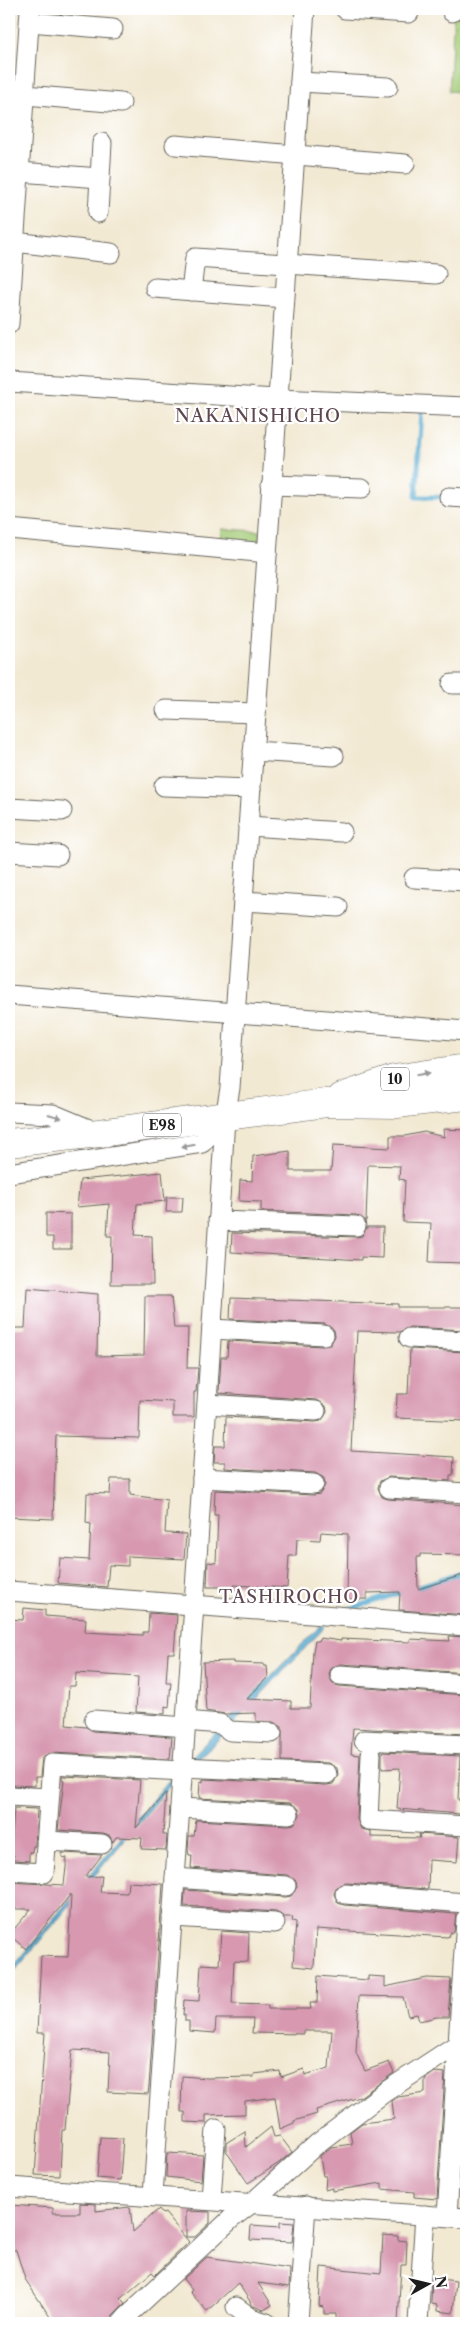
<svg xmlns="http://www.w3.org/2000/svg" width="475" height="2332" viewBox="0 0 475 2332" font-family="'Libre Caslon Text',serif">
<style>
.green{fill:#a3cb76;stroke:#607449}
.water{fill:#53a9cf;stroke:#386276}
.lines{fill:none;stroke-linecap:round;stroke-linejoin:round}
.stream{stroke:#53a9cf;stroke-width:5}
.building{fill:#d798b0}
.minor-casing{stroke:#67645c;stroke-width:21}
.primary-casing{stroke:#67645c;stroke-width:29}
.minor{stroke:#fff;stroke-width:19}
.primary{stroke:#fff;stroke-width:28}
.oneway{fill:#999}
.labels{text-anchor:middle;dominant-baseline:central;stroke-width:4.5;stroke-linejoin:round;paint-order:stroke}
.shield{fill:#fff;stroke:#606060;stroke-width:1}
.shield-label{font-size:14px;font-weight:bold;fill:#1c1c1c}
.quarter-label{font-size:18px;letter-spacing:1px;fill:#5d4750;stroke:#fff}
</style>
<rect width="100%" height="100%" fill="#fff"/>
<filter id="ink" filterUnits="userSpaceOnUse"><feTurbulence type="fractalNoise" baseFrequency=".02" numOctaves="2"/><feDisplacementMap in="SourceGraphic" scale="10" xChannelSelector="R" yChannelSelector="G"/><feConvolveMatrix kernelMatrix="1 2 1 2 8 2 1 2 1" color-interpolation-filters="sRGB"/></filter>
<filter id="wash" filterUnits="userSpaceOnUse"><feTurbulence type="fractalNoise" baseFrequency=".0096" numOctaves="4" result="noise"/><feDisplacementMap in="SourceGraphic" scale="20" xChannelSelector="R" yChannelSelector="G"/><feGaussianBlur stdDeviation="1.12" result="paint"/><feColorMatrix in="noise" values="0 0 0 0 0 0 0 0 0 0 0 0 0 0 0 0 0 1.4 0 .05"/><feComposite in="paint" operator="in"/></filter>
<g filter="url(#wash)">
<rect width="100%" height="100%" fill="#f2e9d3"/>
<!-- green -->
<g class="green">
<path d="M454,14L466,15V93L449,91Z"/>
<path d="M222,529L260,531L259,543L221,541Z"/>
</g>
<!-- water -->
<path class="water" d="M321,1625L325,1627L221,1737L172,1783L9,1978V1972L169,1780Z"/>
<g class="lines">
<!-- stream -->
<g class="stream">
<path d="M422,412L416,497H446"/>
<path d="M347,1610L466,1571"/>
</g>
</g>
<g id="blocks">
<!-- building -->
<g class="building">
<path d="M443,1129L466,1130V1263L429,1262L431,1223L403,1222L405,1180L399,1179L400,1166L368,1165L366,1221L356,1215L261,1211V1202L239,1201L240,1180L252,1181L253,1156L290,1151V1171H331L333,1145L390,1148V1136H405L424,1132L444,1137Z"/>
<path d="M162,1172L165,1201L137,1204L135,1235L152,1236L153,1284H111L112,1236H107L109,1204L77,1207L80,1180Z"/>
<path d="M167,1197H183L182,1212H166Z"/>
<path d="M46,1213L71,1214V1249H53V1237H46Z"/>
<path d="M367,1227H383L382,1258L361,1257V1260L231,1252L232,1233L356,1237L362,1236Z"/>
<path d="M27,1288L98,1294L97,1356L144,1355L145,1296H171L174,1328H188L187,1368H198L196,1392H194V1417H173V1402L140,1400L139,1438L56,1436L53,1519L9,1517V1328H25Z"/>
<path d="M231,1298L398,1304V1307H466V1330L410,1327L399,1332L357,1331L351,1451L454,1457L453,1475H450V1481L389,1477L380,1481L378,1488L382,1497L388,1499L466,1505V1555L420,1554V1557H417L418,1589L466,1574V1615L399,1610L400,1592L367,1593V1599H347L348,1534L321,1532L320,1540L297,1539L296,1556H289L287,1588L234,1585V1587H207L208,1562L216,1563L218,1515H214L215,1490L313,1495L320,1494L325,1485L324,1478L315,1473L225,1468V1462H214L215,1446H225L226,1417L315,1422L321,1421L327,1412L326,1406L317,1400L219,1393L221,1357H227L228,1341L323,1346L330,1345L335,1336L334,1330L325,1324L230,1319Z"/>
<path d="M410,1349L466,1352V1421L396,1418L397,1394H408Z"/>
<path d="M111,1479H130V1495L167,1500L165,1533L186,1534L184,1559L128,1556V1566L109,1565L107,1587L58,1583L60,1558L89,1560L91,1524L86,1523L87,1493L110,1494Z"/>
<path d="M24,1608L45,1610V1616L86,1619L85,1632L143,1635V1632H148L149,1613L177,1615L174,1653H168L166,1682H171L169,1707L165,1706V1714L136,1712L138,1677L76,1673L75,1686H69L66,1725L86,1727L93,1731L172,1737L170,1759L52,1753L42,1758L40,1777H35V1786L10,1785L9,1619L23,1620Z"/>
<path d="M449,1636L466,1637V1673L341,1664L331,1668L329,1675L333,1684L339,1686L466,1695V1734L353,1728L351,1754L360,1755L357,1819L361,1829L371,1831V1837L420,1838L419,1834L459,1837L457,1862L429,1860L428,1889L346,1883L336,1887L334,1894L338,1903L344,1905L456,1914L454,1932H451L448,1937L316,1929L314,1968L293,1966L296,1922L292,1921L293,1917H284L276,1912L184,1906L185,1890L285,1897L291,1896L297,1887L296,1881L287,1875L191,1868L192,1855H189L188,1851L189,1836H194L196,1820L288,1825L294,1824L300,1815L299,1809L290,1803L199,1798L200,1781L203,1782V1779L326,1785L333,1784L338,1775L337,1768L328,1763L282,1761V1727L273,1722L256,1721V1713L225,1714L206,1711L203,1662L233,1661V1663L264,1664V1666H267L268,1677L247,1699L291,1701V1708H310L313,1651L315,1641H319L320,1638L341,1641V1639L410,1642V1639L450,1641Z"/>
<path d="M382,1752L460,1756L458,1800H461L460,1814L397,1809L400,1768L382,1769Z"/>
<path d="M62,1776L140,1780L136,1828L166,1793L163,1835H167L166,1850L141,1849L142,1838L116,1837L113,1842L109,1835L103,1833L58,1830L64,1780L62,1779Z"/>
<path d="M14,1808L37,1809L35,1846H33L32,1852H29V1861L13,1860L14,1855L11,1854Z"/>
<path d="M62,1853L102,1855L85,1877L102,1876L100,1892L127,1893L128,1882L163,1884L149,2086L148,2094L108,2092L110,2052L72,2050L65,2130H62L60,2176L35,2175L45,2033H37L41,1956L68,1957L71,1894L26,1949L9,1935L31,1909H9V1882L64,1885L67,1858L62,1857Z"/>
<path d="M221,1931L249,1933L248,1962L234,1961L232,2004L268,2005V2009H311L310,2003H317L318,1976L368,1980V1976L385,1977V1987L427,1978L451,1979L448,2017H437L419,2021L417,2014L408,2016L403,1997L359,1996L356,2053L365,2071L389,2062L394,2073L360,2097L316,2110L317,2114L294,2121V2123L280,2129L275,2097L245,2101V2114L206,2115V2123L185,2122V2112H181L182,2076L207,2078L254,2077V2074L280,2071L281,2077L304,2069L305,2075L329,2068L332,2031H303V2034L252,2033L253,2019H216L215,2033L189,2031V2021H185V2015H183L184,2000L199,2001L201,1964L219,1965Z"/>
<path d="M435,2072L445,2073L437,2199L414,2197V2192L382,2189V2183L332,2191V2188L325,2190L326,2176H323L320,2156L331,2147L352,2144L350,2132L362,2123L394,2119L392,2101L398,2097L425,2093V2079Z"/>
<path d="M271,2127L274,2137L280,2136L292,2152L279,2163L248,2183L226,2151V2143L245,2131L246,2147Z"/>
<path d="M464,2133H466V2160H462Z"/>
<path d="M100,2137L123,2138L120,2180L97,2178Z"/>
<path d="M167,2153L203,2155L201,2181L166,2177Z"/>
<path d="M80,2203L96,2204V2211L130,2207L133,2232L159,2209L163,2214L165,2213L189,2242L155,2275L152,2272L121,2299L125,2303L112,2316L110,2323H54L25,2279L16,2250H9V2205L53,2208V2213H80Z"/>
<path d="M186,2211L210,2212V2223L195,2237H186Z"/>
<path d="M280,2222L294,2223L292,2242L250,2240L251,2225L280,2227Z"/>
<path d="M383,2235L398,2236V2240L407,2241L406,2265H401L398,2323H336V2314H324V2307L319,2306L321,2267L381,2273Z"/>
<path d="M207,2257L290,2269L289,2287L258,2283L272,2305L264,2310L253,2306L238,2283L207,2311L190,2292L192,2290L183,2279Z"/>
<path d="M432,2278L456,2281L453,2313L437,2311V2305L431,2304Z"/>
</g>
</g>
</g>
<g filter="url(#ink)">
<use href="#blocks" fill-opacity="0" stroke="#67645c" stroke-width="1"/>
<g class="lines">
<!-- minor casing -->
<g class="minor-casing">
<g id="minor">
<path d="M345,9L409,13"/>
<path d="M452,12V9"/>
<path d="M30,22L113,29"/>
<path d="M300,82L388,87"/>
<path d="M25,95L121,103"/>
<path d="M175,145L405,164"/>
<path d="M19,172L100,178"/>
<path d="M98,213L102,143"/>
<path d="M14,242L111,253"/>
<path d="M155,288L284,298"/>
<path d="M191,291L195,258L436,274"/>
<path d="M9,324L30,9"/>
<path d="M9,382L277,399L466,407"/>
<path d="M271,485L362,488"/>
<path d="M449,497L466,498"/>
<path d="M9,529L267,553"/>
<path d="M452,684H466"/>
<path d="M166,710L256,713"/>
<path d="M253,751L334,756"/>
<path d="M164,786L251,789"/>
<path d="M9,808L62,811"/>
<path d="M248,826L342,832"/>
<path d="M9,852L58,855"/>
<path d="M414,878L466,881"/>
<path d="M243,901L338,907"/>
<path d="M9,995L466,1031"/>
<path d="M9,1112L53,1114L96,1132"/>
<path d="M9,1173L202,1143L225,1117"/>
<path d="M218,1221L356,1226"/>
<path d="M212,1329L324,1335"/>
<path d="M409,1338L466,1341"/>
<path d="M207,1404L316,1411"/>
<path d="M202,1478L314,1484"/>
<path d="M389,1488L466,1493"/>
<path d="M9,1591L466,1626"/>
<path d="M340,1675L466,1684"/>
<path d="M94,1720L186,1727"/>
<path d="M186,1721L220,1724L230,1731L272,1733"/>
<path d="M364,1740L466,1745"/>
<path d="M371,1754L368,1820L466,1826"/>
<path d="M183,1767L327,1774"/>
<path d="M9,1796L49,1798"/>
<path d="M180,1808L289,1814"/>
<path d="M46,1841L102,1844"/>
<path d="M9,1871L44,1873L52,1764L183,1771"/>
<path d="M175,1878L286,1886"/>
<path d="M345,1894L466,1903"/>
<path d="M172,1917L275,1923"/>
<path d="M9,2187L466,2218"/>
<path d="M153,2195L194,1605L223,1152L225,1117L230,1088L305,9"/>
<path d="M211,2199L216,2129"/>
<path d="M447,2216L466,1919"/>
<path d="M236,2307L251,2318L267,2323"/>
<path d="M121,2323L127,2316L231,2219L253,2202L318,2143L385,2092L458,2044"/>
<path d="M298,2323L306,2206"/>
<path d="M418,2323L425,2215"/>
</g>
</g>
<!-- primary casing -->
<g class="primary-casing">
<g id="primary">
<path d="M342,1097L394,1079L466,1068"/>
<path d="M9,1143L99,1133L326,1103L397,1104L466,1096"/>
</g>
</g>
<!-- minor -->
<use href="#minor" class="minor"/>
<!-- primary -->
<use href="#primary" class="primary"/>
</g>
<!-- one-way arrows -->
<defs><path id="oneway-solid" d="M-6-.8H1V-3.2L6.5 0L1 3.2V.8H-6Z" transform="scale(1.25)"/></defs>
<g class="oneway">
<use href="#oneway-solid" transform="translate(423 1074) rotate(-9)"/>
<use href="#oneway-solid" transform="translate(55 1116) rotate(16)"/>
<use href="#oneway-solid" transform="translate(188 1146) rotate(170)"/>
</g>
</g>
<g class="labels">
<!-- shield labels -->
<g class="shield">
<rect x="381" y="1067.5" width="28" height="23" rx="4"/>
<rect x="143" y="1113.5" width="38" height="23" rx="4"/>
</g>
<g class="shield-label">
<text x="395" y="1079">10</text>
<text x="162" y="1125">E98</text>
</g>
<!-- quarter labels -->
<g class="quarter-label">
<text x="258" y="416">NAKANISHICHO</text>
<text x="289" y="1597">TASHIROCHO</text>
</g>
</g>
<!-- margin -->
<rect width="475" height="2332" fill="none" stroke="#fff" stroke-width="30"/>
<!-- north arrow -->
<g transform="translate(428 2284) rotate(82)" stroke="#ffffff" stroke-width="4" paint-order="stroke">
<path d="M0-4L9 19L0 12L-9 19Z" fill="#1c1c1c"/>
<text y="-8" font-size="14" font-weight="bold" text-anchor="middle" fill="#1c1c1c">N</text>
</g>
</svg>
